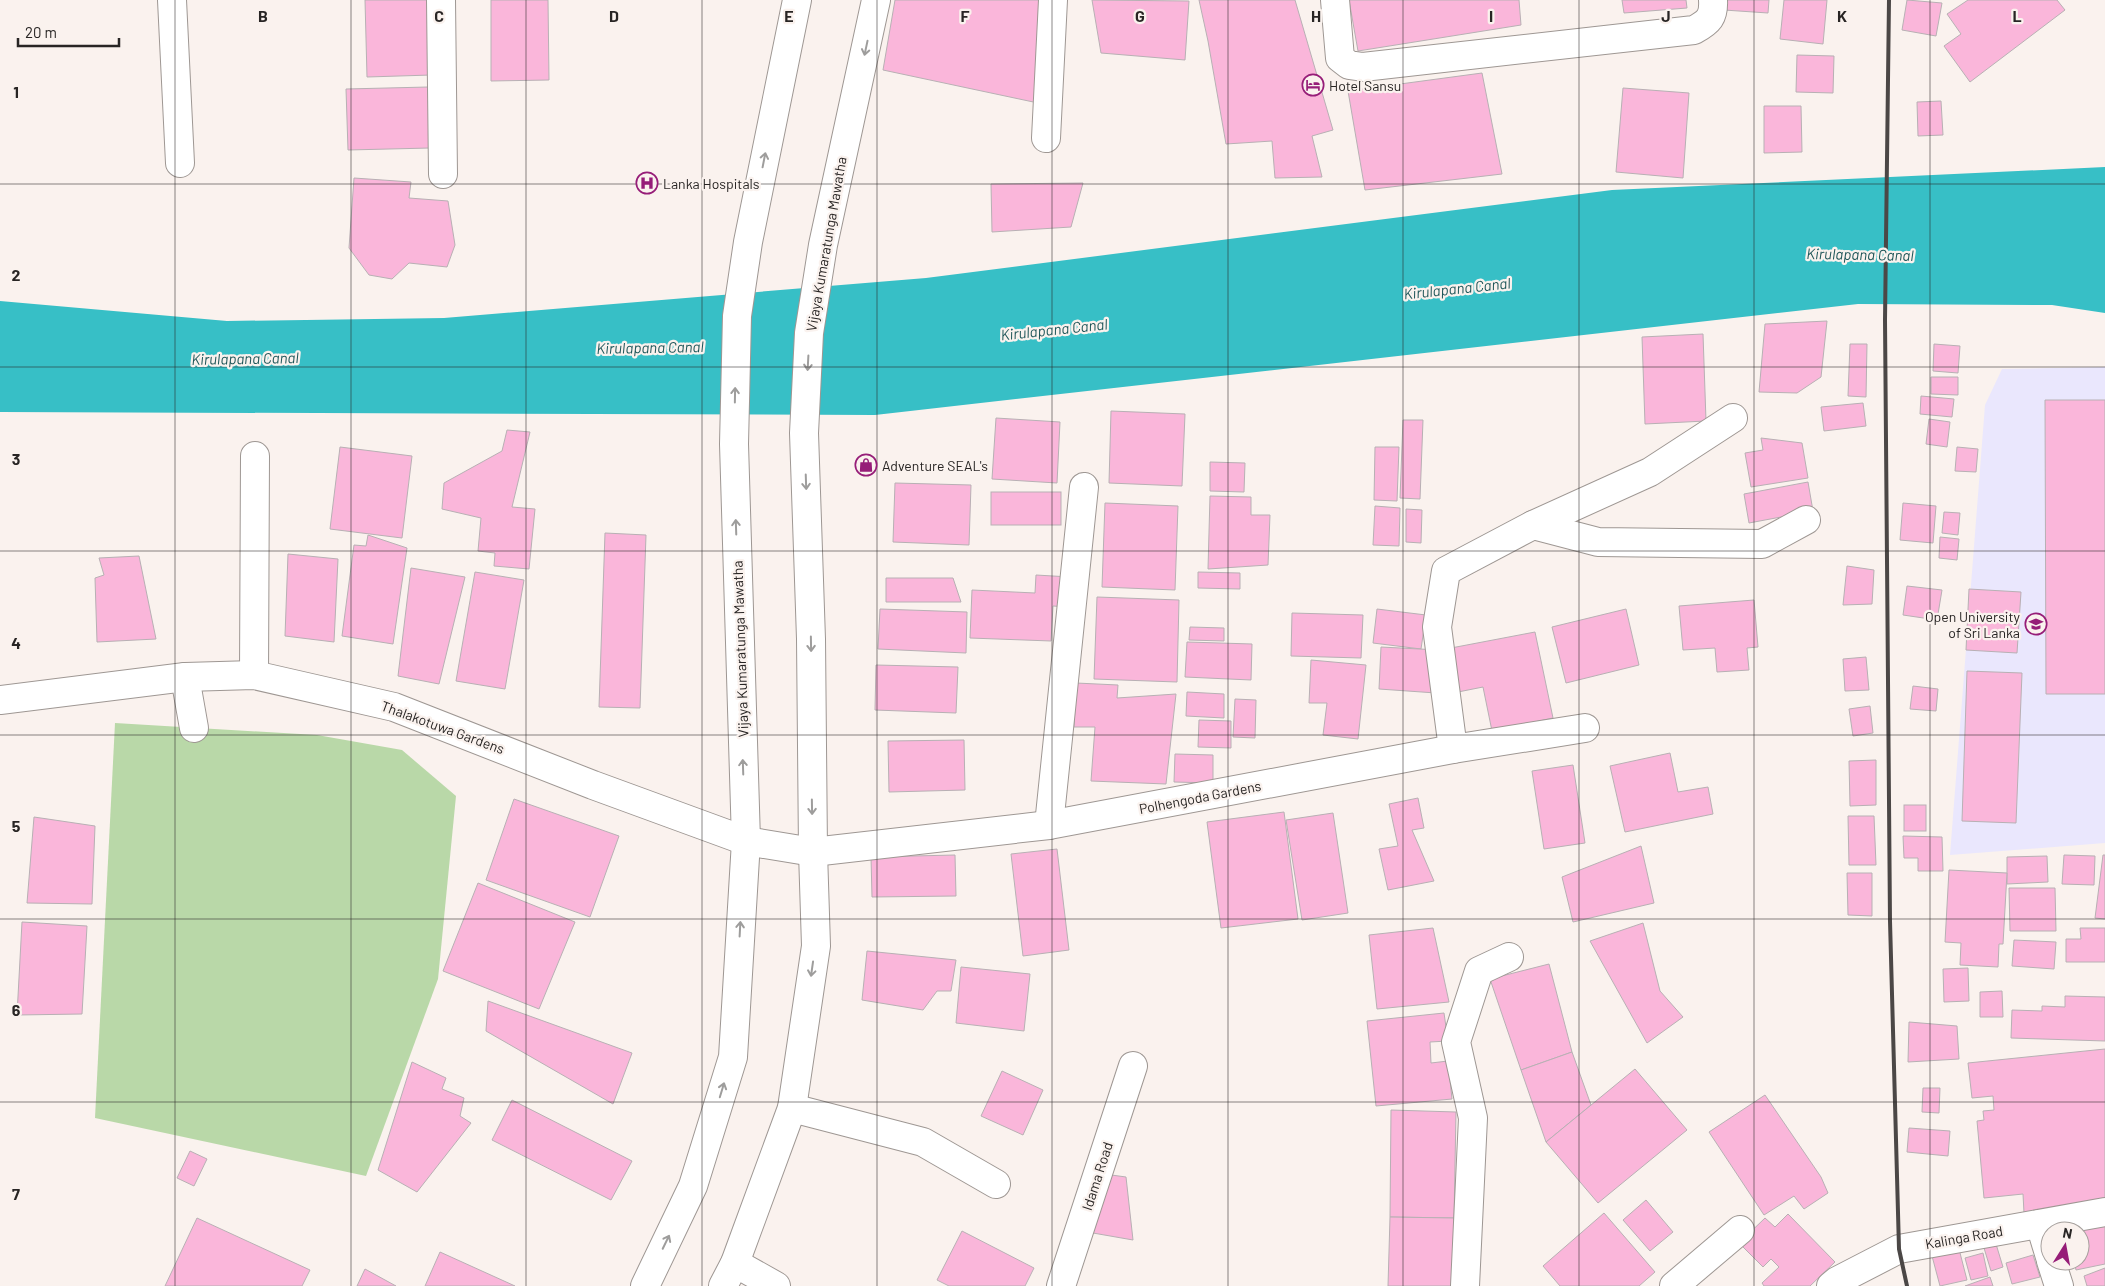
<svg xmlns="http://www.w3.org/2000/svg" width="2105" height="1286" viewBox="0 0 2105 1286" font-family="Barlow,sans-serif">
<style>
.education{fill:#eae7fd}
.green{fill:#b9d8a8}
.water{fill:#37bfc6}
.building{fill:#fab6da;stroke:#b8b0b4}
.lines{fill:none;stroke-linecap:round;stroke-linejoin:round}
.minor-casing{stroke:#9e9793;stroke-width:30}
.trunk-casing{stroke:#9e9793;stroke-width:30}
.minor{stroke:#fff;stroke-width:28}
.trunk{stroke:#fff;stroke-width:28}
.rail{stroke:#4b4746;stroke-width:4}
.oneway{stroke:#9e9d9c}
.grid{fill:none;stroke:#282524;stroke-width:1;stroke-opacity:0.55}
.labels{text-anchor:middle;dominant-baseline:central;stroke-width:4.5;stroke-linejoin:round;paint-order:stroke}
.poi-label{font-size:14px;fill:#282524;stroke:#faf2ee;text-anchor:start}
.street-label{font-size:14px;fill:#282524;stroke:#faf2ee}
.water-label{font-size:15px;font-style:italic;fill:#1f5659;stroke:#faf2ee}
.grid-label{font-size:16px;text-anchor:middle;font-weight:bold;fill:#282524;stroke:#faf2ee;stroke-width:4.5;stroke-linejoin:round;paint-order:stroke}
</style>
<rect width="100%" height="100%" fill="#faf2ee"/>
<!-- education -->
<path class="education" d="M2105,367V843L1950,855L1985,405L2002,369Z"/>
<!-- green -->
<path class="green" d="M115,723L317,735L402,750L456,796L438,979L366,1176L95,1118Z"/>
<!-- water -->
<path class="water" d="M2105,167V313L2052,305L1858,304L875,415L0,412V301L227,321L444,318L926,278L1612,190Z"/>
<!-- building -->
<g class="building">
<path d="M365,0H430L431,75L367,77Z"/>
<path d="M491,0H548L549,80L491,81Z"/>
<path d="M895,0H1042L1038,103L883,70Z"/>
<path d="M1092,0L1189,1L1185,60L1101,53Z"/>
<path d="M1199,0H1295L1333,130L1312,136L1322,177L1275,178L1272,141L1226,144L1208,41Z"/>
<path d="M1349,0H1519L1521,25L1358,51Z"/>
<path d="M1622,0H1686L1687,8L1624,13Z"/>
<path d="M1725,0H1769L1768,13L1724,10Z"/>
<path d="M1784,0H1827L1823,44L1780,39Z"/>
<path d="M1907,0L1942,3L1936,36L1902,30Z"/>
<path d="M1968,0H2057L2065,10L1970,82L1944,46L1961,34L1947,14Z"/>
<path d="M1797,55L1834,56L1833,93L1796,92Z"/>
<path d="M1482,73L1502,174L1365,190L1348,91Z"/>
<path d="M428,87L430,148L348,150L346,89Z"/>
<path d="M1623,88L1689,93L1683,178L1616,172Z"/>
<path d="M1941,101L1943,135L1918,136L1917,102Z"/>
<path d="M1764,106H1801L1802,152L1764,153Z"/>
<path d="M354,178L411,182L409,198L448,201L455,245L447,267L409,263L392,279L369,275L349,248Z"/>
<path d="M1083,183L1071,227L992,232L991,184Z"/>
<path d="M1827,321L1821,377L1797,393L1759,392L1765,324Z"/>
<path d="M1703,334L1706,421L1645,424L1642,337Z"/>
<path d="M1850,344H1867L1866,397L1848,396Z"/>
<path d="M1934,344L1960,346L1958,373L1933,371Z"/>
<path d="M1931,377H1958V395L1931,394Z"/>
<path d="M1921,396L1954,399L1952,417L1920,414Z"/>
<path d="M2045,400H2105V694H2046Z"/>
<path d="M1863,403L1866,426L1824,431L1821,407Z"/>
<path d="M1111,411L1185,414L1182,486L1109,483Z"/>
<path d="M996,418L1060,422L1057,483L992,479Z"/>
<path d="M1929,419L1950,422L1947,447L1926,444Z"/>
<path d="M1403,420H1423L1420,499L1400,498Z"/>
<path d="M507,430L530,432L512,507L535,509L529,569L494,566L495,553L478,551L481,518L442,509L444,483L502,451Z"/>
<path d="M1761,438L1802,443L1808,478L1751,487L1745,453L1763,450Z"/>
<path d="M340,447L412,456L402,538L330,529Z"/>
<path d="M1375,447H1399L1397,501L1374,500Z"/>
<path d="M1957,447L1978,449L1976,472L1955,471Z"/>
<path d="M1210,462L1245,463L1244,492L1210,491Z"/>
<path d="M1808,482L1813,511L1749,523L1744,494Z"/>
<path d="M895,483L971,485L969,545L893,542Z"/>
<rect x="991" y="492" width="70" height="33"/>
<path d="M1210,496L1251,497V515H1270L1268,565L1208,569Z"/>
<path d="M1105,503L1178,506L1175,590L1102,587Z"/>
<path d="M1903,503L1936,506L1933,543L1900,540Z"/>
<path d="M1375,506L1400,508L1399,546L1373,545Z"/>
<path d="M1406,509L1422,510L1421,543L1406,542Z"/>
<path d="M1944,512L1960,513L1958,535L1942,533Z"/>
<path d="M605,533L646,535L640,708L599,707Z"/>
<path d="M368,535L407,548L393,644L342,636L354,545L366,546Z"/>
<path d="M1940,537L1959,539L1957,560L1939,558Z"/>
<path d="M288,554L338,559L334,642L285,636Z"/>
<path d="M139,556L156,639L97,642L95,578L104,575L99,558Z"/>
<path d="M1847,566L1874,570L1872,604L1843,605Z"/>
<path d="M411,568L465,577L439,684L398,676Z"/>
<path d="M475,572L524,580L505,689L456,681Z"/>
<path d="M1198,572L1240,573V589L1198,588Z"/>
<path d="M1036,575L1070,577L1068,607L1053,606L1051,641L970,638L972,590L1035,593Z"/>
<path d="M886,578H953L961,602H886Z"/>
<path d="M1907,586L1942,590L1937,620L1903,615Z"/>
<path d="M1969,589L2021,592L2017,653L1966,650Z"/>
<path d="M1097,597L1179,600L1177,682L1094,679Z"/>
<path d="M1754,600L1758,647L1747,648L1749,670L1717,672L1715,648L1683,650L1679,606Z"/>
<path d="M880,609L967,612L966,653L878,649Z"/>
<path d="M1377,609L1426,615L1421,649L1373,643Z"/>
<path d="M1626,609L1639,665L1566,683L1552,627Z"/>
<path d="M1292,613L1363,615L1361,658L1291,656Z"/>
<path d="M1190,627L1224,628V641L1189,640Z"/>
<path d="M1535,632L1553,718L1492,731L1483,687L1458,692L1451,648Z"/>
<path d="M1187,642L1252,644L1251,680L1185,677Z"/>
<path d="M1381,647L1439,650L1436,693L1379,689Z"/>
<path d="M1866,657L1869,690L1845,691L1843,659Z"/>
<path d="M1311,660L1366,665L1358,739L1323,735L1327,703H1309Z"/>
<path d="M876,665L958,667L956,713L875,710Z"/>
<path d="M1967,671L2022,673L2016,823L1962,821Z"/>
<path d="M1076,683L1118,685L1117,698L1176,694L1166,784L1091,781L1095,727H1074Z"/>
<path d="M1913,686L1938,689L1936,711L1910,709Z"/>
<path d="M1187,692L1224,694V718L1186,716Z"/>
<path d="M1235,699L1256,700L1255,738L1233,737Z"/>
<path d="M1870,706L1873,733L1853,736L1849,709Z"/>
<path d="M1199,720L1231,721V748L1198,747Z"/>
<path d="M964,740L965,790L889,792L888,741Z"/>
<path d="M1670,753L1678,792L1708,787L1713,814L1625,832L1610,766Z"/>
<path d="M1175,754L1213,755V783L1174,782Z"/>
<path d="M1876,760V805L1850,806L1849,761Z"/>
<path d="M1573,765L1585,843L1544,849L1532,771Z"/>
<path d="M1418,798L1424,828L1412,830L1434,881L1388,890L1379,849L1398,846L1389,804Z"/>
<path d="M514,799L619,836L590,917L486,880Z"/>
<rect x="1904" y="805" width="22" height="26"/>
<path d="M1284,812L1298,919L1221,928L1207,822Z"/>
<path d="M1333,813L1348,913L1302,920L1286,820Z"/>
<path d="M1848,816H1874L1876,865H1849Z"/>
<path d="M34,817L95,826L92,904L27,903Z"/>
<path d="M1903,836L1942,837L1943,871H1918V858H1904Z"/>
<path d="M1641,846L1654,903L1573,922L1562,877Z"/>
<path d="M1057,849L1069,950L1023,956L1011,854Z"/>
<path d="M955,855L956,896L872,897L871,857Z"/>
<path d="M2064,855L2095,856L2094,885L2062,884Z"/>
<path d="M2103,855H2105V919L2095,918Z"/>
<path d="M2047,856L2048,882L2007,884V857Z"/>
<path d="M1949,870L2007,873L2003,944H1999L1998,967L1960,965L1961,943L1945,942Z"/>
<path d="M1847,873H1872V916L1848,915Z"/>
<path d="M478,883L575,922L539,1009L443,971Z"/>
<path d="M2009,888H2055L2056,931H2010Z"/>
<path d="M22,922L87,926L82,1014L17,1015Z"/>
<path d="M1643,923L1660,991L1683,1017L1647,1043L1590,941Z"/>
<path d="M1433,928L1449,1002L1377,1009L1369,935Z"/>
<path d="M2080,928H2105V962H2066V939H2081Z"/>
<path d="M2014,940L2056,942L2054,969L2012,966Z"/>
<path d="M867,951L956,960L951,991H937L923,1010L862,1000Z"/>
<path d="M1549,964L1572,1052L1521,1070L1490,979Z"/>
<path d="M961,967L1030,974L1024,1031L956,1023Z"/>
<path d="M1968,968L1969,1001L1944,1002L1943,969Z"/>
<path d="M2002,991L2003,1017H1980V992Z"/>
<path d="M2065,996L2105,997V1041L2011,1038L2012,1010L2042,1011V1006L2065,1007Z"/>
<path d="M488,1001L632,1053L613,1104L486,1031Z"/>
<path d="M1444,1013L1448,1041L1430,1042L1431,1063L1448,1061L1452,1099L1376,1106L1367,1021Z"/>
<path d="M1909,1022L1957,1026L1959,1059L1908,1062Z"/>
<path d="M2105,1049V1205L2024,1213L2023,1194L1984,1198L1977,1121L1984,1120L1983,1111L1994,1110L1993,1096L1972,1098L1968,1063Z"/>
<path d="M1572,1052L1591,1105L1546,1142L1521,1070Z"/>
<path d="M412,1062L446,1078L442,1089L464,1098L460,1116L471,1123L417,1192L378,1170Z"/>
<path d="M1635,1069L1687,1130L1598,1203L1546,1142Z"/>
<path d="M1002,1071L1043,1090L1023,1135L981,1116Z"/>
<path d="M1923,1088H1940L1939,1113L1922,1112Z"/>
<path d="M1765,1095L1821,1177L1828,1193L1804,1209L1794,1196L1764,1215L1709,1132Z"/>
<path d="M512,1100L632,1161L611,1200L492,1140Z"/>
<path d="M1391,1110L1456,1112L1454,1218L1390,1217Z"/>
<path d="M1909,1128L1950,1131L1948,1156L1907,1152Z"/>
<path d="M190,1151L207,1159L194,1186L177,1178Z"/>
<path d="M1104,1174L1126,1177L1133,1240L1093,1233Z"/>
<path d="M1646,1200L1673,1232L1650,1251L1623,1220Z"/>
<path d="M1604,1213L1655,1272L1639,1286H1560L1543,1266Z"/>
<path d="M1788,1214L1835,1262L1810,1286H1764L1762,1283L1779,1267L1771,1259L1763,1267L1739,1243L1765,1218L1775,1227Z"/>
<path d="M1390,1217L1454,1218L1452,1286H1388Z"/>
<path d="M2105,1217V1264L2076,1270L2074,1261H2080V1231H2068Z"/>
<path d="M197,1218L310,1270L302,1286H165Z"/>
<path d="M962,1231L1034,1268L1025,1286H949L937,1280Z"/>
<path d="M1996,1244L2003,1267L1991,1271L1984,1248Z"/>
<path d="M1959,1249L1967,1280L1940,1286L1932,1256Z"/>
<path d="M440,1252L515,1286H425Z"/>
<path d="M1983,1253L1988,1276L1971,1280L1965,1258Z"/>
<path d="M2033,1255L2040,1277L2012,1284L2006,1263Z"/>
<path d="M2105,1268V1286H2087L2084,1276Z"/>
<path d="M365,1269L396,1286H357Z"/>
<path d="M1990,1277L1993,1286H1965Z"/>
</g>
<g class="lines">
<!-- minor casing -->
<g class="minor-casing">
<g id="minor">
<path d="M172,0L180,163"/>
<path d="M441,0L443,174"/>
<path d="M1335,0L1340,58L1349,65L1363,67L1694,30C1709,22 1714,17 1713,0"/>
<path d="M1046,138L1053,0"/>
<path d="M1533,525L1598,542L1762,544L1806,520"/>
<path d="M254,675L255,456"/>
<path d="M185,677L194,728"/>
<path d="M0,700L185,677L254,675L394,707L593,785L746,841L813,852L1049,825L1453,749L1585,728"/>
<path d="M1453,749L1437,627L1446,571L1533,525L1650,472L1733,418"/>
<path d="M1049,825L1084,487"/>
<path d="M792,1108L923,1142L996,1184"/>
<path d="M2040,1224L2050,1257"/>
<path d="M2051,1261L2059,1286"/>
<path d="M735,1263L776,1286"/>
<path d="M1061,1286L1133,1066"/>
<path d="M1465,1286L1473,1118L1456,1042L1479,971L1509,957"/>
<path d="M1674,1286L1740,1230"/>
<path d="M1831,1286L1837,1281L1899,1249L2105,1212"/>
</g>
</g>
<!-- trunk casing -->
<g class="trunk-casing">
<g id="trunk">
<path d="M645,1286L693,1186L733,1057L746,841L734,444L737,316L748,242L797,0"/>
<path d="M723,1286L735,1263L792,1108L816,946L813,852L811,639L804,433L809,333L823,245L876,0"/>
</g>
</g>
<!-- minor -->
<use href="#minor" class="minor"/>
<!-- trunk -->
<use href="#trunk" class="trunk"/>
<!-- rail -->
<path class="rail" d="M1889,0L1885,320L1890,921L1899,1249L1907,1286"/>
</g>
<!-- one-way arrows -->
<defs><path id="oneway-shaft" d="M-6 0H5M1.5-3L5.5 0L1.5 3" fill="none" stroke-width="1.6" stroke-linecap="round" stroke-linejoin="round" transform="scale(1.25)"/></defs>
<g class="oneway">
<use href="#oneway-shaft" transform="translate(866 48) rotate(102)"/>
<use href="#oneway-shaft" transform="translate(764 160) rotate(-79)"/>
<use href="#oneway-shaft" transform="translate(808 363) rotate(93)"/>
<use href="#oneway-shaft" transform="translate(735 395) rotate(-89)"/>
<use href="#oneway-shaft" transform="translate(806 482) rotate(88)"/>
<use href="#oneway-shaft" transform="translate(736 527) rotate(-92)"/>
<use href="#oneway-shaft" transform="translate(811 644) rotate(89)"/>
<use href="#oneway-shaft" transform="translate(743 767) rotate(-92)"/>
<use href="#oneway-shaft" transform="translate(812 807) rotate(89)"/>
<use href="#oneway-shaft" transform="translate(740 929) rotate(-87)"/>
<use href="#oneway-shaft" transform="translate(812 969) rotate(98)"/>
<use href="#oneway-shaft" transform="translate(722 1090) rotate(-73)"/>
<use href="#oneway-shaft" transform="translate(666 1242) rotate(-64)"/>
</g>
<!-- grid -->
<path class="grid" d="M175,0V1286M351,0V1286M526,0V1286M702,0V1286M877,0V1286M1052,0V1286M1228,0V1286M1403,0V1286M1579,0V1286M1754,0V1286M1930,0V1286M0,184H2105M0,367H2105M0,551H2105M0,735H2105M0,919H2105M0,1102H2105"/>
<!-- icons -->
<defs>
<g id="hotel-ring" transform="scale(1.125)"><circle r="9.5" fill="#faf2ee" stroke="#961d78" stroke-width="1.5"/><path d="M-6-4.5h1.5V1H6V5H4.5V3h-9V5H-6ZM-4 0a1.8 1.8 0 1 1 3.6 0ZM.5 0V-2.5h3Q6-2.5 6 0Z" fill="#961d78"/></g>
<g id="hospital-ring" transform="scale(1.125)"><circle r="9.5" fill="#faf2ee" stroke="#961d78" stroke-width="1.5"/><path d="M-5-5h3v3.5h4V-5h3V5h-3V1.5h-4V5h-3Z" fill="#961d78"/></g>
<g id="shop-ring" transform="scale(1.125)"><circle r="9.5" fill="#faf2ee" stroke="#961d78" stroke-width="1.5"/><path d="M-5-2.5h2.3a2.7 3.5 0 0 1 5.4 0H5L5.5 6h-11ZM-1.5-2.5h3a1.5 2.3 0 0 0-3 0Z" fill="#961d78"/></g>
<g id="university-ring" transform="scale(1.125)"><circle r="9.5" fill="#faf2ee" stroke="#961d78" stroke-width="1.5"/><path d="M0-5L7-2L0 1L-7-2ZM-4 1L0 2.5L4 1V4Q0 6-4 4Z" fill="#961d78"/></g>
</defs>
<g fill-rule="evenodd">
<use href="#hotel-ring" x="1313" y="85"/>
<use href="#hospital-ring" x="647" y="183"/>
<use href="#shop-ring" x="866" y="465"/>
<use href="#university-ring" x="2036" y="624"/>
</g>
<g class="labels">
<!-- poi labels -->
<g class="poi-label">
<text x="1329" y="85">Hotel Sansu</text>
<text x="663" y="183">Lanka Hospitals</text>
<text x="882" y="465">Adventure SEAL's</text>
<text x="2020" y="616" text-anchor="end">Open University<tspan x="2020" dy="16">of Sri Lanka</tspan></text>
</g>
<!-- street labels -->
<g class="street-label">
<text transform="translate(826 244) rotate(-80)">Vijaya Kumaratunga Mawatha</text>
<text transform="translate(740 649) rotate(-92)">Vijaya Kumaratunga Mawatha</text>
<text transform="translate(443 727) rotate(20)">Thalakotuwa Gardens</text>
<text transform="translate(1200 797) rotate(-11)">Polhengoda Gardens</text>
<text transform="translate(1097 1176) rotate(-72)">Idama Road</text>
<text transform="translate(1964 1237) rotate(-10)">Kalinga Road</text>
</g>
<!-- water labels -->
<g class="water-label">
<text transform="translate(1860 254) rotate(1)">Kirulapana Canal</text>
<text transform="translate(1457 288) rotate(-6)">Kirulapana Canal</text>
<text transform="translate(1054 329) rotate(-6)">Kirulapana Canal</text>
<text transform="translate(650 347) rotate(-1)">Kirulapana Canal</text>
<text transform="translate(245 358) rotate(-1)">Kirulapana Canal</text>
</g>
</g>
<g class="grid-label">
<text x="263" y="22">B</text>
<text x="439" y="22">C</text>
<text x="614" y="22">D</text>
<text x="789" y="22">E</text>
<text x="965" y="22">F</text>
<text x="1140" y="22">G</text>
<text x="1316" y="22">H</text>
<text x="1491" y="22">I</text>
<text x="1666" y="22">J</text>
<text x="1842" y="22">K</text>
<text x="2017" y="22">L</text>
<text x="16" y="98">1</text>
<text x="16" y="281">2</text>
<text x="16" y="465">3</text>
<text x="16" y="649">4</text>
<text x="16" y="832">5</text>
<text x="16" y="1016">6</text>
<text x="16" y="1200">7</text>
</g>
<!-- north arrow -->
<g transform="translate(2065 1246) rotate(11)"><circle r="24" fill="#faf2ee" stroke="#a6a09d"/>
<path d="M0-4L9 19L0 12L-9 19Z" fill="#961d78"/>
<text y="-8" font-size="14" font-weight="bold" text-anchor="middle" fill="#282524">N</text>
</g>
<!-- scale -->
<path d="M18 38v8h101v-8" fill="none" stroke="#282524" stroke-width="2.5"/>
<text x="25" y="38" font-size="15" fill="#282524" stroke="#faf2ee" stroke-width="4" paint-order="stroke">20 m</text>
</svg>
